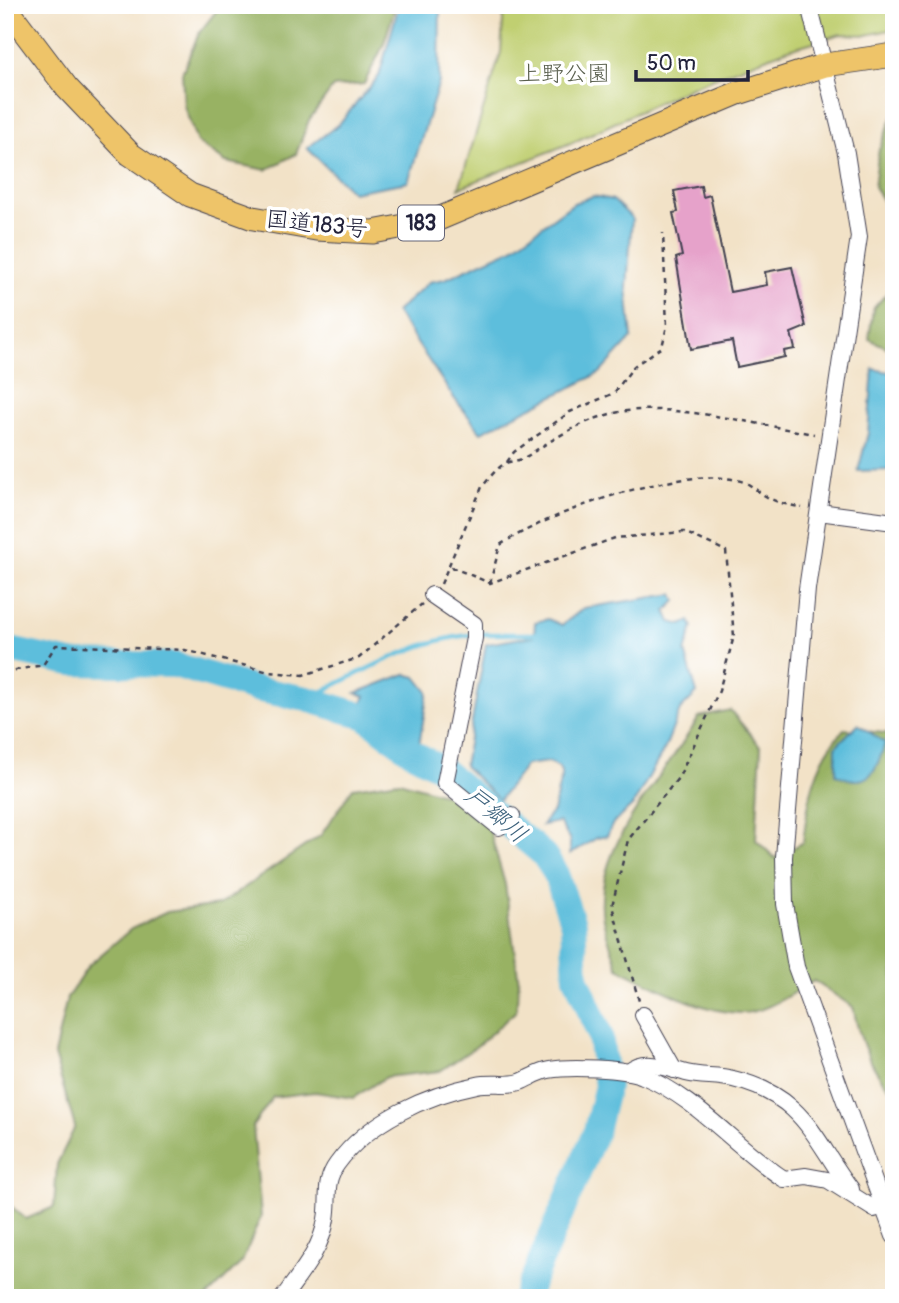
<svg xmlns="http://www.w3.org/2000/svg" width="899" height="1303" viewBox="0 0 899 1303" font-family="Pangolin,'Klee One',sans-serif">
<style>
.green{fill:#c0cf71;stroke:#717856;stroke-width:2}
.forest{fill:#98b263;stroke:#5d6a4f;stroke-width:2}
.water{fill:#5dbedc;stroke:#40708c;stroke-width:2}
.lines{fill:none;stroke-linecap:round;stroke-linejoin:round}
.stream{stroke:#5dbedc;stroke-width:4.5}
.river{stroke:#5dbedc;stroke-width:26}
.building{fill:#e6a2ca}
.minor-casing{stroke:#413f50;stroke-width:18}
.highway-casing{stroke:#413f50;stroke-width:25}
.path{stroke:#413f50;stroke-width:2.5;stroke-dasharray:5 5;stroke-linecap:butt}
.minor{stroke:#fff;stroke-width:16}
.highway{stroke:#eec469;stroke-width:23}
.labels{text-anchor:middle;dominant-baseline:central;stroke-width:7;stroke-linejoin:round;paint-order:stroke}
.shield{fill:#fff;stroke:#646476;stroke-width:2}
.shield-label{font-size:21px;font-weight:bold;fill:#22223b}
.park-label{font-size:23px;fill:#595f4e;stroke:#fff}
.street-label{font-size:23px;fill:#22223b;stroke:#fff}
.water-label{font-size:24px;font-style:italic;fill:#3a607b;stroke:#fff}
</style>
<rect width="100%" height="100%" fill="#fff"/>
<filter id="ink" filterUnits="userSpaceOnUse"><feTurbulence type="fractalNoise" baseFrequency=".0143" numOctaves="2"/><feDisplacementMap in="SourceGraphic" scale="14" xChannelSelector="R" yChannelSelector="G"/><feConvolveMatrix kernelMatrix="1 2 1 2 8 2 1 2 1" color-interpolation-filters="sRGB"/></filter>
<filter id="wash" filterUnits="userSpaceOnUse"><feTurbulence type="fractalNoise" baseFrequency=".00686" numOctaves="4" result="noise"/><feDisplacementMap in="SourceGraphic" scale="28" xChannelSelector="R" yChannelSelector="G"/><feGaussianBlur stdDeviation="1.57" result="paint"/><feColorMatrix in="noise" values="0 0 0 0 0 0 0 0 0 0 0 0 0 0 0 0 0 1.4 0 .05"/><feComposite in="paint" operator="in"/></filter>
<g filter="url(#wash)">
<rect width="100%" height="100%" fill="#f2e2c7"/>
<!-- green -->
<path class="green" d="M504,5H894V29L867,35L841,34L786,50L693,86L578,140L459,188L501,52Z"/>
<!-- forest -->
<g class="forest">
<path d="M221,5H396L383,46L364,84L333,87L309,120L296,154L266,170L226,162L197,142L184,106L182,73L199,33Z"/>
<path d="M894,114V219L874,187L879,149Z"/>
<path d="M894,285V351L869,339L873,309Z"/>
<path d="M730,710L761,747L756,840L775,858L803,842C808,800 814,761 844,729L894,734V1092C870,1071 859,1038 853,1007L814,981C793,992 765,1014 740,1013C699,1012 654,985 618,968C613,950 603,929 602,911C597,840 667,774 699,717Z"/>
<path d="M399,781L447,795L489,828L505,884L519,982L516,1011L477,1046L440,1071L386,1077L353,1098L315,1092L273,1097L253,1126L261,1216L242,1262L206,1298H5V1201L26,1219L54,1207L57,1164L75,1127L54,1055L67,998L89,965L131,929L167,912L219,905L321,835L353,788Z"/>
</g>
<!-- water -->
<g class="water">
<path d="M399,5H440L439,82L408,182L352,192L307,148L339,124L379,76Z"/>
<path d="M593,196L613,200L632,218L627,287L632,338L600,373L481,432L454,398L396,312L429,282L445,279L511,249L574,203Z"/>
<path d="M873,369L894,373V466L890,470L858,471L868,433Z"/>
<path d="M673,594L676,601L666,611L671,622L682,625L690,621L693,627L685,652L697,693L680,710L665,748L633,805L613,823L607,836L597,838L570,854V840L559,822L542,825L553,811L562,774L559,767L549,762L526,765L499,800L464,766L486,644L534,636L535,622L548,619L562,625L584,608Z"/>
<path d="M405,674L416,677L428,692L419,745L377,714L353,703H362L365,696L356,693Z"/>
<path d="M858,724L885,743C877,770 869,791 836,774V746Z"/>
</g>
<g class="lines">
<!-- stream -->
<g class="stream">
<path d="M478,634H539"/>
<path d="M307,699C358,675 412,641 469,635"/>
</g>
<!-- river -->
<path class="river" d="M5,649L71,663L175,665L255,689L307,699L364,716L411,752L439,767L543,854L556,874L573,924L576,977L600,1035L607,1086L596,1131L525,1298"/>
</g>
<g id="blocks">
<!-- building -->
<path class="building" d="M701,186L703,197L710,195L730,292L767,285L765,272L792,267L806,327L791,333L795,349L784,351L785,357L737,367L732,341L691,349L676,258L682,256L673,213L678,212L674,191Z"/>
</g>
</g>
<g filter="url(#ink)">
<use href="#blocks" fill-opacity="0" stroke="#413f50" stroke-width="2"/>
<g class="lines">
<!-- minor casing -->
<g class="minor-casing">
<g id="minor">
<path d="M809,5L846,153L859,237L807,589L784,857L785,904L796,967L894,1236"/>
<path d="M819,512L894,522"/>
<path d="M432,595L474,624V638L445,783L499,827L512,816"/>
<path d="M643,1015L674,1070"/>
<path d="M629,1072C645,1058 667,1068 686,1073C701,1077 718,1075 733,1079C804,1096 813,1138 851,1189"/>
<path d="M283,1298C299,1275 322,1249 326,1219C330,1198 323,1183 337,1164C368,1121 427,1095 477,1085C491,1082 507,1086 520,1082C530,1078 538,1072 549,1070C569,1066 625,1068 643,1076C697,1098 736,1148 784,1179L806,1176L828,1180L874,1209L883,1206"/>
</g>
</g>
<!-- highway casing -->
<g class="highway-casing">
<path id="highway" d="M5,6L67,88L130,154L190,195L253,218L316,229L373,232L436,220L738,93L825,65L894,55"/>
</g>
<!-- path -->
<g class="path">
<path d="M507,462L514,452L570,412L614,393L634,366L662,347L667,326L663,233"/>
<path d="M451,567L490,583L615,538L684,532L726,551L734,636L719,691L679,777L628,840L612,906L639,1001"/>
<path d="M490,583L500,545C551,512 685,462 744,482C752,485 759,493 767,497C777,503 791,505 802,508"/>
<path d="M441,584L482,487C489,479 498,465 509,462C518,460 521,460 529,455C554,438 581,422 610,414C664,400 758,425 814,434"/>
<path d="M5,672L43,665L56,645L185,650L269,672L303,675L359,658L422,604"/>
</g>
<!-- minor -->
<use href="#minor" class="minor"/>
<!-- highway -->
<use href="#highway" class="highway"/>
</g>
</g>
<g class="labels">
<!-- shield labels -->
<rect class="shield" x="398" y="205.5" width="46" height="35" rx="5"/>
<g class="shield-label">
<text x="421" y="223">183</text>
</g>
<!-- park labels -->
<g class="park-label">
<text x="564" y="73">上野公園</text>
</g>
<!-- street labels -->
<g class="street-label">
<text transform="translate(317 224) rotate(6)">国道183号</text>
</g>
<!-- water labels -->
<g class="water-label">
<text transform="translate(496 815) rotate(40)">戸郷川</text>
</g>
</g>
<!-- margin -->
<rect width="899" height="1303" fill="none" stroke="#fff" stroke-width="28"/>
<!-- scale -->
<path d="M636 70v10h112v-10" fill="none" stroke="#22223b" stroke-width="3.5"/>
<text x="647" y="70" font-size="21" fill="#22223b" stroke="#ffffff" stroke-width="5" paint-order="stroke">50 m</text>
</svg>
